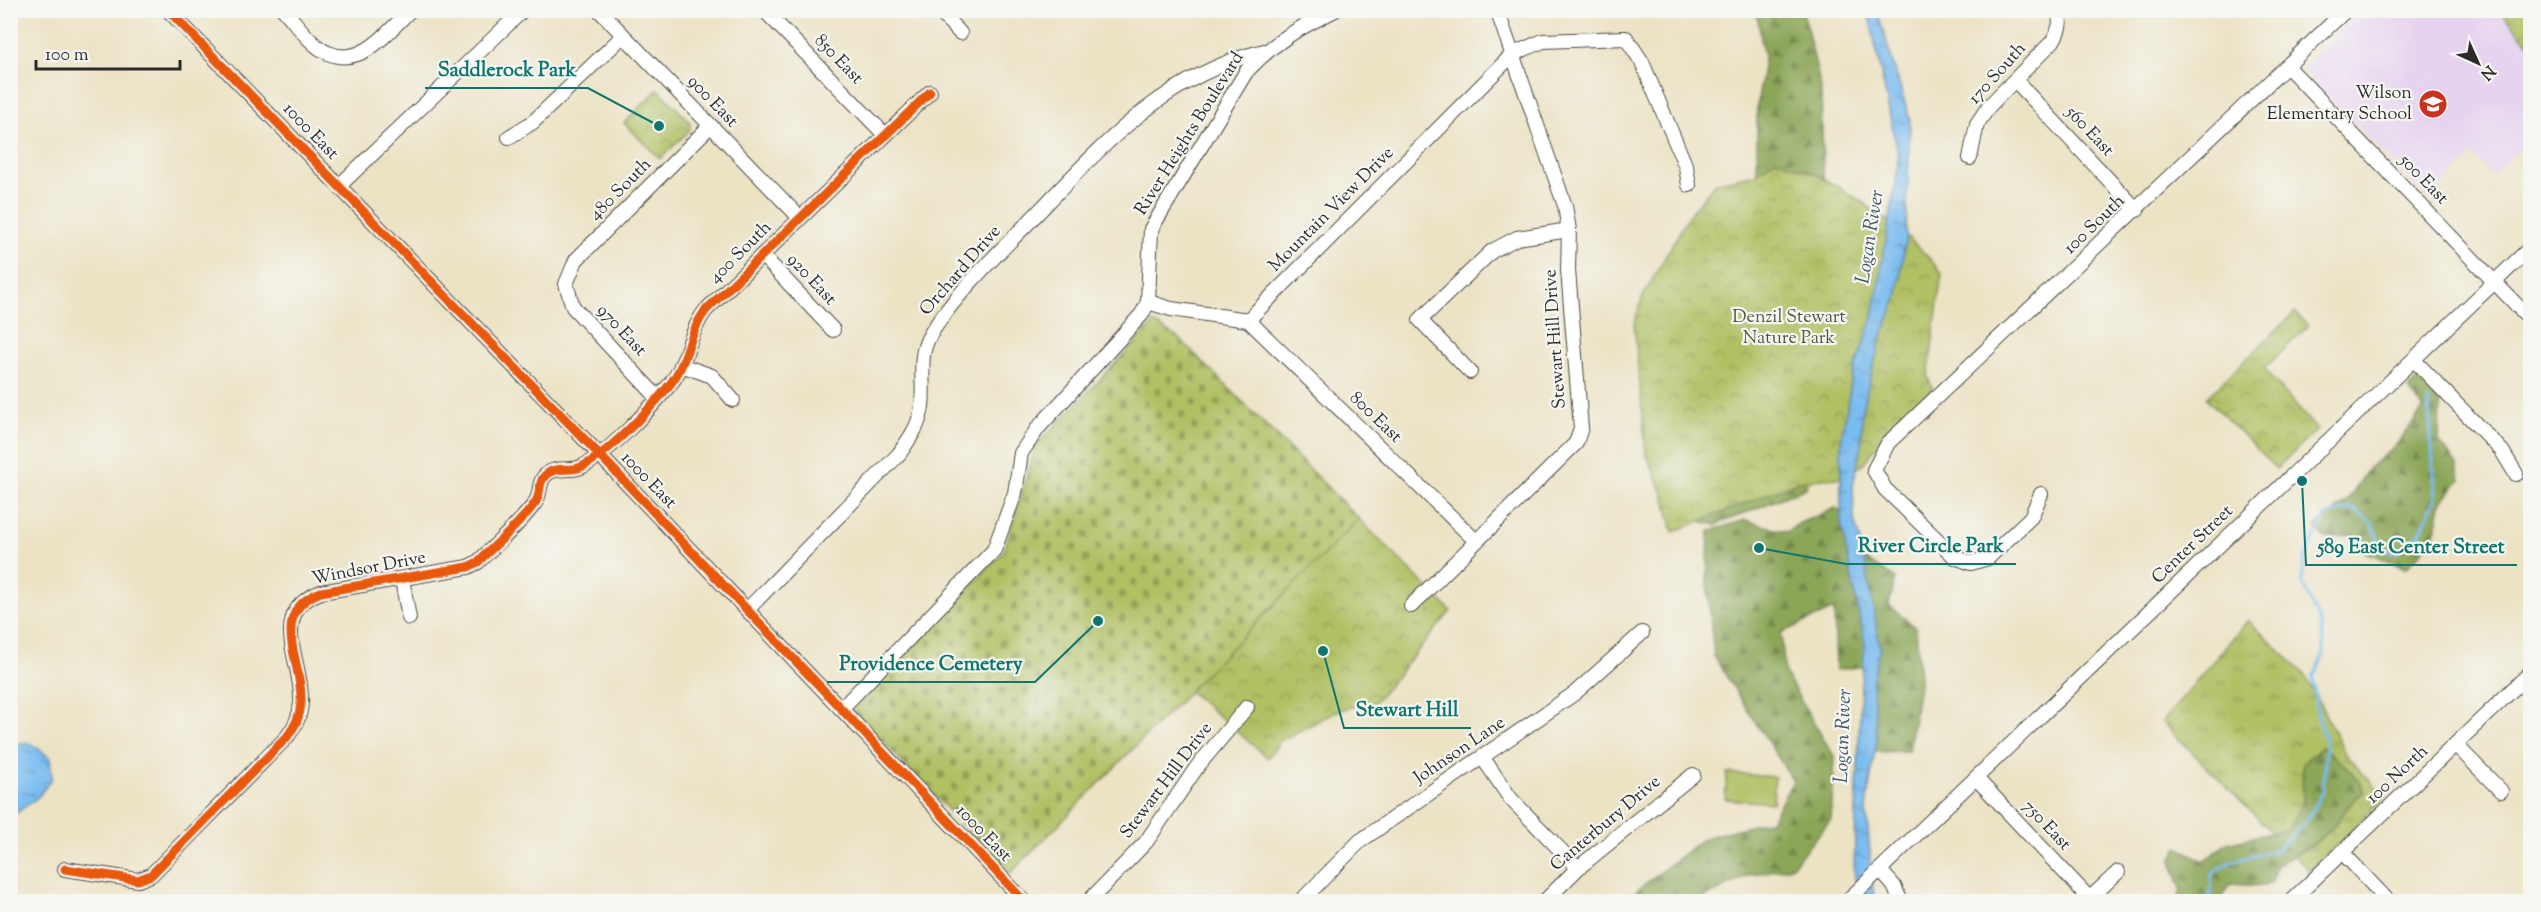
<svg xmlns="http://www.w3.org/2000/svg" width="2541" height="912" viewBox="0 0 2541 912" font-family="'Sorts Mill Goudy',serif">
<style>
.built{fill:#e6d3f0}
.grass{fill:url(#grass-tufts);stroke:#6e7647;stroke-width:1.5}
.forest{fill:url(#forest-firs);stroke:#5c6842;stroke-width:1.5}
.cemetery{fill:url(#cemetery-stones);stroke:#6e7647;stroke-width:1.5}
.park{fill:url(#park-crowns);stroke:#6e7647;stroke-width:1.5}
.garden{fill:#b0c063;stroke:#6e7647;stroke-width:1.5}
.water{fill:url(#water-ripples);stroke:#52748d;stroke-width:1.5}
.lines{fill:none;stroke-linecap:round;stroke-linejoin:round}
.stream{stroke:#7abcef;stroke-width:3}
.minor-casing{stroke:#484742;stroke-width:16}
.minor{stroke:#fff;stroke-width:14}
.cycleway-casing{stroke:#f6f6f2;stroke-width:13}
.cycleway{stroke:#e8590c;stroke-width:9}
.labels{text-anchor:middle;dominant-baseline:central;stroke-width:4.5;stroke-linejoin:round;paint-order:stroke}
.street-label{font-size:18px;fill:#2b2b2b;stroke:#f6f6f2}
.poi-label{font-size:18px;fill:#2b2b2b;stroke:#f6f6f2;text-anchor:end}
.park-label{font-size:18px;fill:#53583c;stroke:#f6f6f2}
.water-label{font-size:20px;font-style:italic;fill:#435666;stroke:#f6f6f2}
.leader{fill:none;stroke:#0f766e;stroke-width:2}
.callout-dot{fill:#0f766e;stroke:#f6f6f2;stroke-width:2}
.callout-label{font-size:20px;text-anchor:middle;font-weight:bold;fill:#0f766e;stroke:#f6f6f2;stroke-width:4.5;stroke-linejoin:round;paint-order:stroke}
</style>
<defs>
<pattern id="grass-tufts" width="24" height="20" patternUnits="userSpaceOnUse" patternTransform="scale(1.5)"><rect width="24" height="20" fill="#b0c063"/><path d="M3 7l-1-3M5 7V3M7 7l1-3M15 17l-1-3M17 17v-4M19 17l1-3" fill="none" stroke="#8f9c52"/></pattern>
<pattern id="forest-firs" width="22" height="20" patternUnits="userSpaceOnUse" patternTransform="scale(1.5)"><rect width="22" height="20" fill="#8ca659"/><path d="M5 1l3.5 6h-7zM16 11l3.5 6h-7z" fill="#73874a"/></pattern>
<pattern id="cemetery-stones" width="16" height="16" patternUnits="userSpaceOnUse" patternTransform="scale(1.5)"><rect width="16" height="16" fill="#b0c063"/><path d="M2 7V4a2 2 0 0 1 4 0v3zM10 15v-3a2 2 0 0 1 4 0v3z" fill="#8f9c52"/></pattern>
<pattern id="park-crowns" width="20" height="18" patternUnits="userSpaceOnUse" patternTransform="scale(1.5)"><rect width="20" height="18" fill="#b0c063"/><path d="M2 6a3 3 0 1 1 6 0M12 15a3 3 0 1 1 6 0" fill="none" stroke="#8f9c52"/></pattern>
<pattern id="water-ripples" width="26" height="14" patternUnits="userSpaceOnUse" patternTransform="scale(1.5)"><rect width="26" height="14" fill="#7abcef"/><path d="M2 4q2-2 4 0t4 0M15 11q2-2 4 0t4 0" fill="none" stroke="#6499c2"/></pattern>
</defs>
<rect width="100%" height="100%" fill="#f6f6f2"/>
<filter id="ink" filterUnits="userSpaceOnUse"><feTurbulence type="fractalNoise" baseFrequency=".0167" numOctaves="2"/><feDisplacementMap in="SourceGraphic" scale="12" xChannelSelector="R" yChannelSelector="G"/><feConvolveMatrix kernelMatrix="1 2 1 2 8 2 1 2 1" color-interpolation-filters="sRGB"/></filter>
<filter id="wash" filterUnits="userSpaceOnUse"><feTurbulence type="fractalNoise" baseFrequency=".008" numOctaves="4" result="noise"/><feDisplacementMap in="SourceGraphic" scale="24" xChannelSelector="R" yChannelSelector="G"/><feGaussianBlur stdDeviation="1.35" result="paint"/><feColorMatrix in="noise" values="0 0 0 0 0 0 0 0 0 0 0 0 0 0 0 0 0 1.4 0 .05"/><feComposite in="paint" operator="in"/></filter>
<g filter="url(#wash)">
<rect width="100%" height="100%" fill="#ece3c5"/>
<!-- built -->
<path class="built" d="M2360,11H2530V139L2492,175L2473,155L2428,199L2301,68Z"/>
<!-- grass -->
<path class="grass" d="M2248,620L2305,675L2346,755L2385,797L2310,871L2162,722Z"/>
<!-- forest -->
<g class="forest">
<path d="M1753,11H1803L1821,88L1824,203L1822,432L1806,488L1716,525L1682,517L1757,192V107L1764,58L1758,20Z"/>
<path d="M2422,374L2433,386L2440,406L2439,441L2457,465L2460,479L2442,501L2434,538L2406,568L2365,552L2353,535L2325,538L2315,527L2347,501L2369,468L2397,444L2424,408L2408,389Z"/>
<path d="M1836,508L1849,520L1853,552L1895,578L1889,605L1916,628L1920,677L1909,751L1875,752L1867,666L1836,670L1834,609L1781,633L1785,674L1835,758L1831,820L1791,867L1749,875L1698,901L1622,902L1704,838L1771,820L1793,781L1714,657L1707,583L1709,531L1745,520L1786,532L1800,523Z"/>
<path d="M2322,747L2353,772L2365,792C2348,802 2348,809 2337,822C2320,843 2299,853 2276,865L2272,882L2264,886L2230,884L2219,901H2178L2181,889L2171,861L2178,847L2204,861L2227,843L2288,829L2303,803L2302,764Z"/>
</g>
<!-- cemetery -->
<path class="cemetery" d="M1154,323L1181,340L1359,519L1010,874L853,711L1004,551L1036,446Z"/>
<!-- park -->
<g class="park">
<path d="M2506,10L2530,11V44L2502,14Z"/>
<path d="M658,89L690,122V130L660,159L624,123Z"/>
<path d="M1775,159C1790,165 1808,170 1822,178C1863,200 1913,236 1942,273L1928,377L1933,389L1889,430L1862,465L1847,477L1799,481L1673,532L1665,498L1646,453L1634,323L1643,296L1691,212L1715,183L1756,174Z"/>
<path d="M2295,312L2308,326L2264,369L2317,430L2276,469L2206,398Z"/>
<path d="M1359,519L1451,611L1375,702L1339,710L1280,741L1268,758L1189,691Z"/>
</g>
<!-- garden -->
<path class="garden" d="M1727,773L1775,777L1773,803L1725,799Z"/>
<!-- water -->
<g class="water">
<path d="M1877,10L1910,120L1906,237L1897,299L1881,338L1863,405L1861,446L1853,486L1854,520L1863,551L1880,648L1872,681L1877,739L1866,808L1874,898L1873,901H1859L1854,870L1861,684L1865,644L1841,523V441L1852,377L1873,317L1897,175L1898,154L1868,11Z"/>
<path d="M19,743L32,744L50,758L52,778L38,797L15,814L11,813V749Z"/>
</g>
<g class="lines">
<!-- stream -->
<path class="stream" d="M2210,902L2212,874L2230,862L2277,850L2307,820L2323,790L2326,744L2316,707L2313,677L2324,654L2321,625L2302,582L2305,558L2325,516L2352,508L2372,523L2381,548L2395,553L2419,535L2436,498L2428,400"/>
</g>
</g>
<g filter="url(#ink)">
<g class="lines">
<!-- minor casing -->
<g class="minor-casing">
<g id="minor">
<path d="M168,10L591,446L1025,902"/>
<path d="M284,10C297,24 311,46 328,53C362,68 389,31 410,10"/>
<path d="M599,10L800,218"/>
<path d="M764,10L885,135"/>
<path d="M938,10L960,33"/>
<path d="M2288,67L2530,319"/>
<path d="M2015,80L2137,210"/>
<path d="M509,137L533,122L623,36"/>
<path d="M1970,158L1977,124L1989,106L2053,41C2059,30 2062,23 2058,10"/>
<path d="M339,186L523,10"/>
<path d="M762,255L833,330"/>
<path d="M1148,302L1171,309L1248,320L1513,54L1543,41L1626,38L1642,62L1686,167L1689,185"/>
<path d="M1248,320L1476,541"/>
<path d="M2414,360L2502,451L2516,474"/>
<path d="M681,365L712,376L733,400"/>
<path d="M1470,372L1420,320L1492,251L1517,238L1569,230"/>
<path d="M658,398L573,307L566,284L576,260L710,126"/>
<path d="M2041,494L2031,517L1988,558L1971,563L1955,557L1885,489L1874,470L1888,443L2346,10"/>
<path d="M402,579L409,618"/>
<path d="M1411,606L1576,443L1581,428L1568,270L1569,230L1565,206L1497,10"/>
<path d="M748,609L899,454C910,438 920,425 922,406C925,381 917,357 930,335C953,297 995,256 1026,225C1098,151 1159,77 1264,51"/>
<path d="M841,709L994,550L1015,493L1021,453L1038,428L1142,314L1148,302L1151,229L1246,72C1273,42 1299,28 1335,10"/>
<path d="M2456,745L2501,791"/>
<path d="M1483,758L1510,798L1578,868"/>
<path d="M1976,778L2089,898"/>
<path d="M2342,852L2389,902"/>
<path d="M65,869L138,880L151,875L287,737C295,726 300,717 301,703C304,662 266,613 321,592L468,567L478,562C497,543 520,524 535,503C542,494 537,481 547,474C556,466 570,472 581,467C606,456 654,405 671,383C688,362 689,331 706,310L930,92"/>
<path d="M1880,870L1894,886L1901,902"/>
<path d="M1088,902L1146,842L1197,767L1247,707"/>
<path d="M1300,902L1360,841L1575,693L1642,633"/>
<path d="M1544,902L1578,868L1693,775"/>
<path d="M1846,902L2530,248"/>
<path d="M2086,902L2118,872"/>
<path d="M2290,902L2530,673"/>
</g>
</g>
<!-- minor -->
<use href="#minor" class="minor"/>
<!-- cycleway casing -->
<g class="cycleway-casing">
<g id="cycleway">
<path d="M168,10L591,446L1025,902"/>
<path d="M65,869L138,880L151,875L287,737C295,726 300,717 301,703C304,662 266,613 321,592L468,567L478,562C497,543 520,524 535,503C542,494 537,481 547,474C556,466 570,472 581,467C606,456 654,405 671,383C688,362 689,331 706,310L930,92"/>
</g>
</g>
<!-- cycleway -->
<use href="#cycleway" class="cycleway"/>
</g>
</g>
<!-- icons -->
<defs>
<g id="school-disc" transform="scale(1.5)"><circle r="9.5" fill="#c8321e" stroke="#f6f6f2"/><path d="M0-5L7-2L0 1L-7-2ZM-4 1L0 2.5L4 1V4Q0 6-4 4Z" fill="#fff"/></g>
</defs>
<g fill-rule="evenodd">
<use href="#school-disc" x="2433" y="104"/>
</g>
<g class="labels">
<!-- street labels -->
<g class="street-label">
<text transform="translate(838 60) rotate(46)">850 East</text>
<text transform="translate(1998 74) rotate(-48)">170 South</text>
<text transform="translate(712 102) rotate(46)">900 East</text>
<text transform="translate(310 132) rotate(46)">1000 East</text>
<text transform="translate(2089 132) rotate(47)">560 East</text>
<text transform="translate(1190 134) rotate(-58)">River Heights Boulevard</text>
<text transform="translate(2423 180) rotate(46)">500 East</text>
<text transform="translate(621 190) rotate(-45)">480 South</text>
<text transform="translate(1332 210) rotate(-45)">Mountain View Drive</text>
<text transform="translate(2095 225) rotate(-44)">100 South</text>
<text transform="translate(741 253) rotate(-45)">400 South</text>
<text transform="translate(961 271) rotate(-49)">Orchard Drive</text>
<text transform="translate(811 280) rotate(47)">920 East</text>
<text transform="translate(621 331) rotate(47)">970 East</text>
<text transform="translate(1556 339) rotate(-94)">Stewart Hill Drive</text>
<text transform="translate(1375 418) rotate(44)">800 East</text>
<text transform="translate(648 481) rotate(46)">1000 East</text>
<text transform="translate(2193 545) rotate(-44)">Center Street</text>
<text transform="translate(369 569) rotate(-11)">Windsor Drive</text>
<text transform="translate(1460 751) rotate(-34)">Johnson Lane</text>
<text transform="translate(2398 775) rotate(-43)">100 North</text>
<text transform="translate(1167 781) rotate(-53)">Stewart Hill Drive</text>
<text transform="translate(1606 824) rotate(-40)">Canterbury Drive</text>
<text transform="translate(2046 826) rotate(47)">750 East</text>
<text transform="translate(983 834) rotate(46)">1000 East</text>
</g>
<!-- poi labels -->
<g class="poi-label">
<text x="2412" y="94">Wilson<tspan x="2412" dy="21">Elementary School</tspan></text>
</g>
<!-- park labels -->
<g class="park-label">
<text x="1789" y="318">Denzil Stewart<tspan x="1789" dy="21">Nature Park</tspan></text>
</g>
<!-- water labels -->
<g class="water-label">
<text transform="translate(1871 237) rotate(-81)">Logan River</text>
<text transform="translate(1844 736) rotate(-88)">Logan River</text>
</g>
</g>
<!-- callouts -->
<path class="leader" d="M659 126L588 88H425M1759 548L1846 564H2016M2302 481L2306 565H2517M1098 621L1035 682H827M1323 651L1344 728H1471"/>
<g class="callout-dot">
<circle cx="659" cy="126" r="6"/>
<circle cx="1759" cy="548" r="6"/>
<circle cx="2302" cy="481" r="6"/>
<circle cx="1098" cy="621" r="6"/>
<circle cx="1323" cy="651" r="6"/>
</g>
<g class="callout-label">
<text x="507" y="76">Saddlerock Park</text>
<text x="1931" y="552">River Circle Park</text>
<text x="2411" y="553">589 East Center Street</text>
<text x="931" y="670">Providence Cemetery</text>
<text x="1407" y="716">Stewart Hill</text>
</g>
<!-- margin -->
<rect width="2541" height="912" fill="none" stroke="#f6f6f2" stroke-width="36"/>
<!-- north arrow -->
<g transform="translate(2478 63) rotate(135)" stroke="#f6f6f2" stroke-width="4.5" paint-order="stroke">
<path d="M0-4.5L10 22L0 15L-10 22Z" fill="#2b2b2b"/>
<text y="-9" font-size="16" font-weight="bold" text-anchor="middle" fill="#2b2b2b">N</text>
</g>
<!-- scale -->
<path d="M36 60v9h144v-9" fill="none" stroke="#2b2b2b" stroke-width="3"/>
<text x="45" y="60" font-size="18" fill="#2b2b2b" stroke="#f6f6f2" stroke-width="4.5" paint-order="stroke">100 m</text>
</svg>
